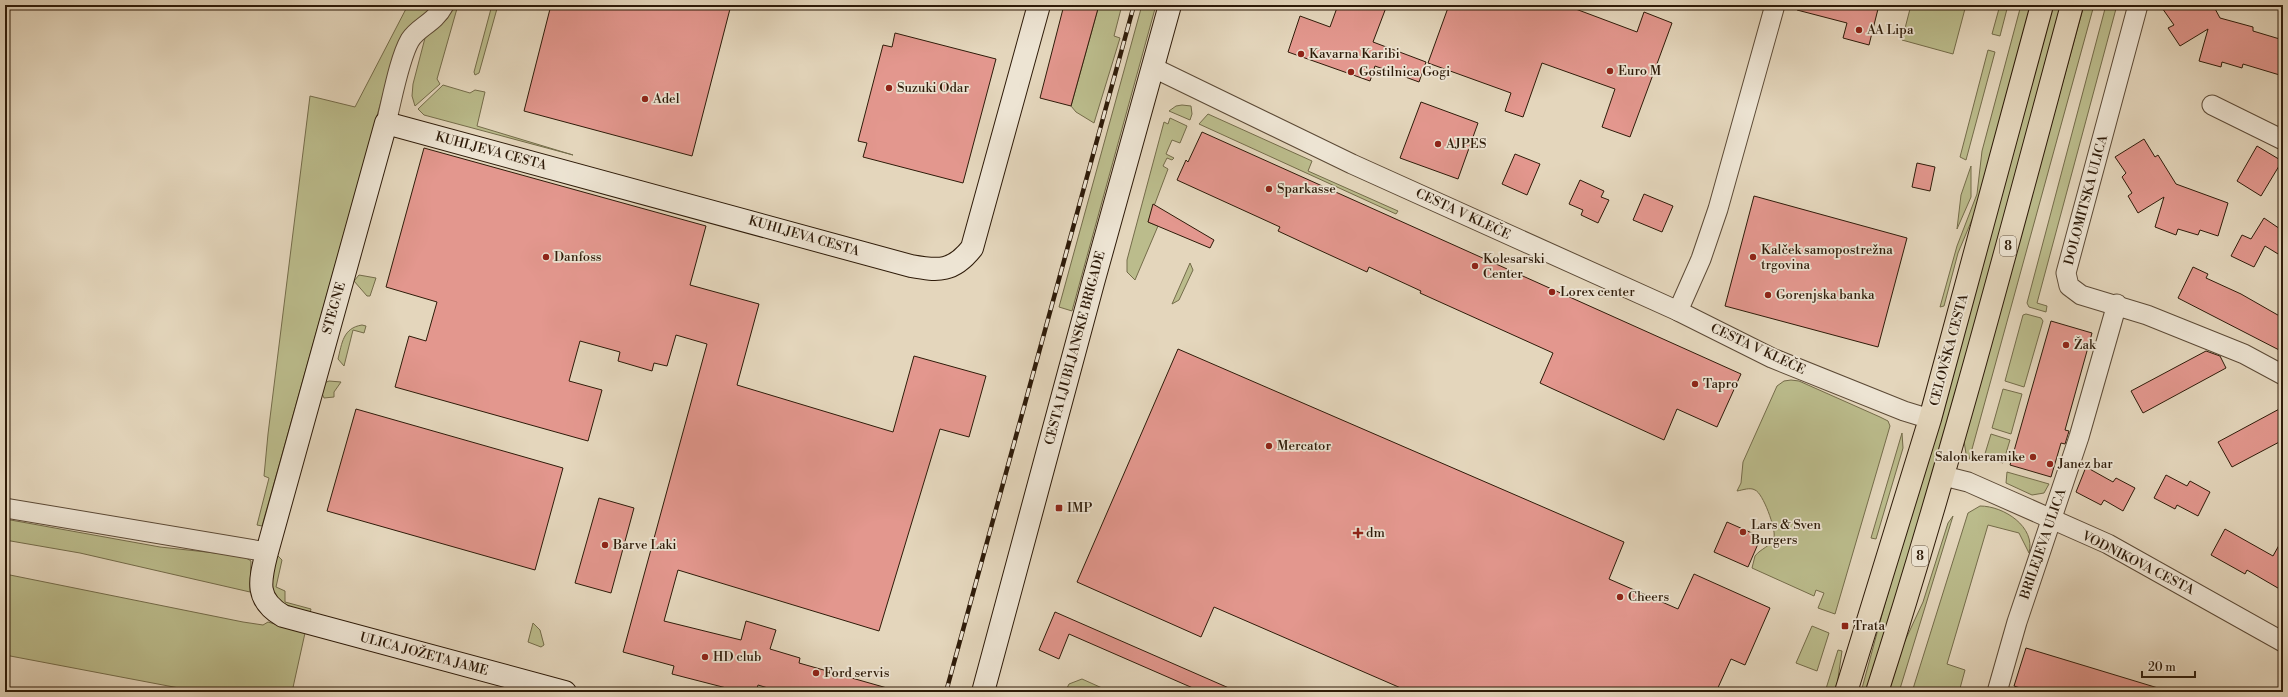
<svg xmlns="http://www.w3.org/2000/svg" width="2288" height="697" viewBox="0 0 2288 697" font-family="'Libre Bodoni',serif">
<style>
.green{fill:#bbbc8c;stroke:#746c4a}
.building{fill:#e3978e;stroke:#2e1b09}
.lines{fill:none;stroke-linecap:round;stroke-linejoin:round}
.street-casing{stroke:#5c4a36;stroke-width:21}
.secondary-casing{stroke:#2e1b09;stroke-width:24}
.primary-casing{stroke:#2e1b09;stroke-width:24}
.street{stroke:#ede4d3;stroke-width:19}
.secondary{stroke:#ede4d3;stroke-width:22}
.primary{stroke:#e4d6bc;stroke-width:22}
.rail-casing{stroke:#2e1b09;stroke-width:4.5}
.rail{stroke:#ede4d3;stroke-width:3;stroke-dasharray:9;stroke-linecap:butt}
.poi-dot{fill:#8f2418;stroke:#ede4d3;stroke-width:1.5}
.labels{text-anchor:middle;dominant-baseline:central;stroke-width:3.5;stroke-linejoin:round;paint-order:stroke}
.shield{fill:#ede4d3;stroke:#675746;stroke-width:1}
.shield-label{font-size:12px;font-weight:bold;fill:#2e1b09}
.poi-label{font-size:13px;fill:#2e1b09;stroke:#ede4d3;text-anchor:start}
.street-label{font-size:13px;fill:#2e1b09;stroke:#ede4d3}
</style>
<rect width="100%" height="100%" fill="#e4d6bc"/>
<filter id="stains"><feTurbulence type="fractalNoise" baseFrequency=".005" numOctaves="4"/><feColorMatrix values="0 0 0 0 .2 0 0 0 0 .09 0 0 0 0 .02 0 0 0 .5 -.17"/></filter>
<radialGradient id="worn" r=".72"><stop offset=".6" stop-color="#630" stop-opacity="0"/><stop offset="1" stop-color="#630" stop-opacity=".3"/></radialGradient>
<!-- green -->
<g class="green">
<path d="M408,5H434L403,33L396,48L262,526L257,525L269,478L264,476L268,434L310,96L355,107Z"/>
<path d="M452,5H458L437,79L440,84L415,106L412,96L413,84L425,38L447,19Z"/>
<path d="M492,5H498L479,73L475,75L474,72Z"/>
<path d="M1099,5H1122L1114,36L1120,38L1094,123L1076,112L1071,106Z"/>
<path d="M1142,5H1156L1072,311L1059,307Z"/>
<path d="M1911,5H1966L1953,54L1902,40Z"/>
<path d="M2000,5H2008L2000,36L1992,34Z"/>
<path d="M2021,5H2032L1976,210L1958,253L1944,306L1940,307L1957,246L1977,194L1982,151Z"/>
<path d="M2052,5H2062L1951,417L1867,692H1861L1886,600L1941,415Z"/>
<path d="M2084,5H2094L1969,460H1967L1964,441Z"/>
<path d="M2106,5H2117L2037,303L2047,306L2046,312L2029,307L2027,303Z"/>
<path d="M1988,50L1995,52L1966,160L1960,157Z"/>
<path d="M443,85L470,93L475,90L485,92L477,126L573,155L424,115L418,109Z"/>
<path d="M1182,105L1191,106L1192,114L1190,120L1169,111L1176,106Z"/>
<path d="M1208,114L1312,161L1308,171L1398,211L1396,214L1199,124Z"/>
<path d="M1170,118L1187,126L1180,143L1172,140L1166,154L1174,158L1172,160L1167,158L1163,166L1168,169L1148,222L1158,226L1135,280L1127,272V260L1164,122L1168,124Z"/>
<path d="M1971,166V197L1957,229L1961,195Z"/>
<path d="M1190,263L1193,270L1179,300L1172,304Z"/>
<path d="M359,275L376,278L370,296H367L354,281Z"/>
<path d="M2026,314L2041,318L2043,321L2024,387L2005,381L2023,315Z"/>
<path d="M362,325L366,326L364,333L353,330L344,366L338,359C342,343 343,328 362,325Z"/>
<path d="M1791,380L1799,381L1880,417L1888,421L1890,426L1835,614L1818,608L1824,593L1816,590L1814,596L1752,568L1755,556C1761,548 1771,547 1774,537C1776,529 1763,493 1755,490C1750,487 1743,490 1737,491L1741,483L1743,462L1777,386L1784,381Z"/>
<path d="M329,381L341,382L334,392V397L324,398L321,391L324,383Z"/>
<path d="M2003,389L2022,394L2011,434L1992,428Z"/>
<path d="M1902,433L1903,448L1876,539L1871,538Z"/>
<path d="M1991,434L2010,440L2003,463L1984,457Z"/>
<path d="M2007,472L2049,484L2044,493L2032,495L2006,483Z"/>
<path d="M1980,506C2004,506 2036,527 2029,553L2019,533L1988,525L1947,664L1965,670L1959,692H1912L1968,513Z"/>
<path d="M1953,516L1899,692H1887L1904,643L1923,602L1948,523Z"/>
<path d="M5,519L160,547L243,556L251,561L250,592L80,553L5,540Z"/>
<path d="M278,556L282,560L276,587L285,591V602L311,609L310,613C271,601 268,598 276,558Z"/>
<path d="M5,574L243,622L263,625L268,622L305,633L292,692H200L5,655Z"/>
<path d="M533,623L540,630L544,645L541,647L528,642Z"/>
<path d="M1812,626L1829,633L1817,671L1796,663Z"/>
<path d="M1838,650L1842,651L1836,692H1825Z"/>
<path d="M1082,679L1111,692H1065L1069,684Z"/>
</g>
<!-- building -->
<g class="building">
<path d="M551,5H731L692,156L524,111Z"/>
<path d="M1064,5H1099L1071,106L1040,98Z"/>
<path d="M1338,5H1387L1373,42L1426,62L1419,82L1375,66L1370,81L1288,52L1300,16L1330,27Z"/>
<path d="M1449,5H1565L1637,32L1644,12L1672,23L1630,137L1602,127L1615,89L1542,63L1523,117L1505,111L1511,93L1428,63Z"/>
<path d="M1798,5H1879L1869,45L1843,38L1847,23L1797,10Z"/>
<path d="M2160,5H2213L2220,18L2253,27V31L2283,40V76L2243,64L2242,68L2222,62L2221,67L2199,61L2208,29L2180,46L2168,28L2174,25Z"/>
<path d="M895,33L996,59L963,183L863,157L867,143L858,141L883,45L892,47Z"/>
<path d="M1421,102L1478,123L1458,179L1400,158Z"/>
<path d="M1202,132L1741,374L1717,427L1677,409L1664,440L1540,383L1553,353L1420,293L1421,291L1369,267L1367,272L1306,244L1278,231L1280,227L1177,180L1186,160L1188,162Z"/>
<path d="M2144,139L2155,157L2158,155L2176,184L2228,203L2218,236L2200,230L2198,235L2178,229L2176,235L2155,227L2164,197L2138,213L2128,196L2132,193L2122,177L2126,173L2115,157Z"/>
<path d="M2257,146L2282,161L2261,196L2237,181Z"/>
<path d="M424,148L706,226L690,285L759,304L737,385L893,432L914,356L986,376L969,437L940,429L879,631L678,570L664,621L741,640L746,621L776,630L770,649L800,658L799,663L887,688L886,692H781L758,685L756,692H742L672,674L674,666L623,652L707,344L676,335L667,366L654,363L652,371L618,361L620,352L580,341L569,381L602,390L588,441L395,387L409,336L426,341L437,302L386,287Z"/>
<path d="M1515,154L1540,164L1527,195L1502,184Z"/>
<path d="M1917,163L1935,167L1930,191L1912,187Z"/>
<path d="M1580,180L1604,191L1601,197L1609,200L1598,223L1581,215L1583,210L1569,204Z"/>
<path d="M1644,194L1673,206L1662,232L1633,220Z"/>
<path d="M1754,196L1907,238L1878,347L1725,306Z"/>
<path d="M1153,204L1214,240L1210,248L1148,222Z"/>
<path d="M2264,218L2283,231V257L2265,246L2254,267L2231,256L2242,235L2251,239Z"/>
<path d="M2193,267L2208,274L2206,278L2241,294L2283,318V352L2178,298Z"/>
<path d="M2051,321L2092,333L2065,430L2069,431L2065,444L2061,443L2051,477L2010,465Z"/>
<path d="M1178,349L1624,542L1609,579L1678,609L1694,574L1770,608L1745,665L1731,659L1716,692H1410L1214,607L1201,637L1077,582Z"/>
<path d="M2206,351L2220,356L2226,368L2143,413L2131,391Z"/>
<path d="M2283,407V440L2232,467L2218,442Z"/>
<path d="M356,409L563,468L535,570L327,511Z"/>
<path d="M2086,467L2113,482L2116,478L2135,488L2123,511L2104,500L2101,505L2076,492Z"/>
<path d="M2166,475L2187,486L2190,481L2210,492L2198,516L2177,505L2175,509L2154,498Z"/>
<path d="M599,498L634,508L611,593L575,583Z"/>
<path d="M1727,522L1761,537L1748,567L1714,552Z"/>
<path d="M2225,529L2273,556L2283,538V591L2247,570L2245,574L2211,555Z"/>
<path d="M1055,612L1238,692H1202L1069,634L1059,659L1039,650Z"/>
<path d="M2026,648L2158,688V692H2033L2014,686Z"/>
</g>
<g class="lines">
<!-- street casing -->
<g class="street-casing">
<g id="street">
<path d="M2138,5L2066,273L2069,286L2081,295L2147,315L2244,354L2283,375"/>
<path d="M1154,68L1352,164L1678,311L1772,358L1904,411L1930,419"/>
<path d="M2212,105L2283,140"/>
<path d="M386,123C392,100 399,59 410,40C419,26 434,24 444,5"/>
<path d="M1678,311L1701,259L1718,209L1775,5"/>
<path d="M1944,476L1968,482L2108,544L2283,642"/>
<path d="M5,508L267,552"/>
<path d="M1997,692L2017,622L2079,437L2117,304"/>
</g>
</g>
<!-- secondary casing -->
<g class="secondary-casing">
<g id="secondary">
<path d="M565,692L283,616C254,599 260,580 267,552L386,123L911,266C939,271 953,272 972,248L1039,5"/>
<path d="M983,692L1093,283L1170,5"/>
</g>
</g>
<!-- primary casing -->
<g class="primary-casing">
<g id="primary">
<path d="M1846,692L1930,419L2042,5"/>
<path d="M1877,692C1950,465 2010,235 2072,5"/>
</g>
</g>
<!-- street -->
<use href="#street" class="street"/>
<!-- secondary -->
<use href="#secondary" class="secondary"/>
<!-- primary -->
<use href="#primary" class="primary"/>
<!-- rail casing -->
<g class="rail-casing">
<path id="rail" d="M946,692L1134,5"/>
</g>
<!-- rail -->
<use href="#rail" class="rail"/>
</g>
<!-- markers -->
<g class="poi-dot">
<circle cx="1859" cy="30" r="4"/>
<circle cx="1301" cy="54" r="4"/>
<circle cx="1610" cy="71" r="4"/>
<circle cx="1351" cy="72" r="4"/>
<circle cx="889" cy="88" r="4"/>
<circle cx="645" cy="99" r="4"/>
<circle cx="1438" cy="144" r="4"/>
<circle cx="1269" cy="189" r="4"/>
<circle cx="546" cy="257" r="4"/>
<circle cx="1753" cy="257" r="4"/>
<circle cx="1475" cy="266" r="4"/>
<circle cx="1552" cy="292" r="4"/>
<circle cx="1768" cy="295" r="4"/>
<circle cx="2066" cy="345" r="4"/>
<circle cx="1695" cy="384" r="4"/>
<circle cx="1269" cy="446" r="4"/>
<circle cx="2033" cy="457" r="4"/>
<circle cx="2050" cy="464" r="4"/>
<rect x="1055" y="504" width="8" height="8" rx="2"/>
<circle cx="1743" cy="532" r="4"/>
<path d="M1356 527h4v4h4v4h-4v4h-4v-4h-4v-4h4z"/>
<circle cx="605" cy="545" r="4"/>
<circle cx="1620" cy="597" r="4"/>
<rect x="1841" y="622" width="8" height="8" rx="2"/>
<circle cx="705" cy="657" r="4"/>
<circle cx="816" cy="673" r="4"/>
</g>
<g class="labels">
<!-- shield labels -->
<g class="shield">
<rect x="2000" y="236" width="16" height="20" rx="3"/>
<rect x="1912" y="546" width="16" height="20" rx="3"/>
</g>
<g class="shield-label">
<text x="2008" y="246">8</text>
<text x="1920" y="556">8</text>
</g>
<!-- poi labels -->
<g class="poi-label">
<text x="1867" y="30">AA Lipa</text>
<text x="1309" y="54">Kavarna Karibi</text>
<text x="1618" y="71">Euro M</text>
<text x="1359" y="72">Gostilnica Gogi</text>
<text x="897" y="88">Suzuki Odar</text>
<text x="653" y="99">Adel</text>
<text x="1446" y="144">AJPES</text>
<text x="1277" y="189">Sparkasse</text>
<text x="1761" y="250">Kalček samopostrežna<tspan x="1761" dy="15">trgovina</tspan></text>
<text x="554" y="257">Danfoss</text>
<text x="1483" y="259">Kolesarski<tspan x="1483" dy="15">Center</tspan></text>
<text x="1560" y="292">Lorex center</text>
<text x="1776" y="295">Gorenjska banka</text>
<text x="2074" y="345">Žak</text>
<text x="1703" y="384">Tapro</text>
<text x="1277" y="446">Mercator</text>
<text x="2025" y="457" text-anchor="end">Salon keramike</text>
<text x="2058" y="464">Janez bar</text>
<text x="1067" y="508">IMP</text>
<text x="1751" y="525">Lars &amp; Sven<tspan x="1751" dy="15">Burgers</tspan></text>
<text x="1366" y="533">dm</text>
<text x="613" y="545">Barve Laki</text>
<text x="1628" y="597">Cheers</text>
<text x="1853" y="626">Trata</text>
<text x="713" y="657">HD club</text>
<text x="824" y="673">Ford servis</text>
</g>
<!-- street labels -->
<g class="street-label">
<text transform="translate(491 151) rotate(15)">KUHLJEVA CESTA</text>
<text transform="translate(2086 200) rotate(-75)">DOLOMITSKA ULICA</text>
<text transform="translate(1463 214) rotate(25)">CESTA V KLEČE</text>
<text transform="translate(804 236) rotate(16)">KUHLJEVA CESTA</text>
<text transform="translate(334 308) rotate(-74)">STEGNE</text>
<text transform="translate(1075 348) rotate(-75)">CESTA LJUBLJANSKE BRIGADE</text>
<text transform="translate(1758 349) rotate(25)">CESTA V KLEČE</text>
<text transform="translate(1949 350) rotate(-75)">CELOVŠKA CESTA</text>
<text transform="translate(2043 544) rotate(-71)">BRILEJEVA ULICA</text>
<text transform="translate(2138 563) rotate(27)">VODNIKOVA CESTA</text>
<text transform="translate(424 654) rotate(15)">ULICA JOŽETA JAME</text>
</g>
</g>
<!-- margin -->
<rect width="2288" height="697" fill="none" stroke="#e4d6bc" stroke-width="20"/>
<rect x="6" y="6" width="2276" height="685" fill="none" stroke="#2e1b09" stroke-width="2"/>
<rect x="10" y="10" width="2268" height="677" fill="none" stroke="#2e1b09"/>
<!-- scale -->
<path d="M2142 671v6h53v-6" fill="none" stroke="#2e1b09" stroke-width="2"/>
<text x="2148" y="671" font-size="12" fill="#2e1b09" stroke="#ede4d3" stroke-width="3" paint-order="stroke">20 m</text>
<rect width="100%" height="100%" filter="url(#stains)"/>
<rect width="100%" height="100%" fill="url(#worn)"/>
</svg>
